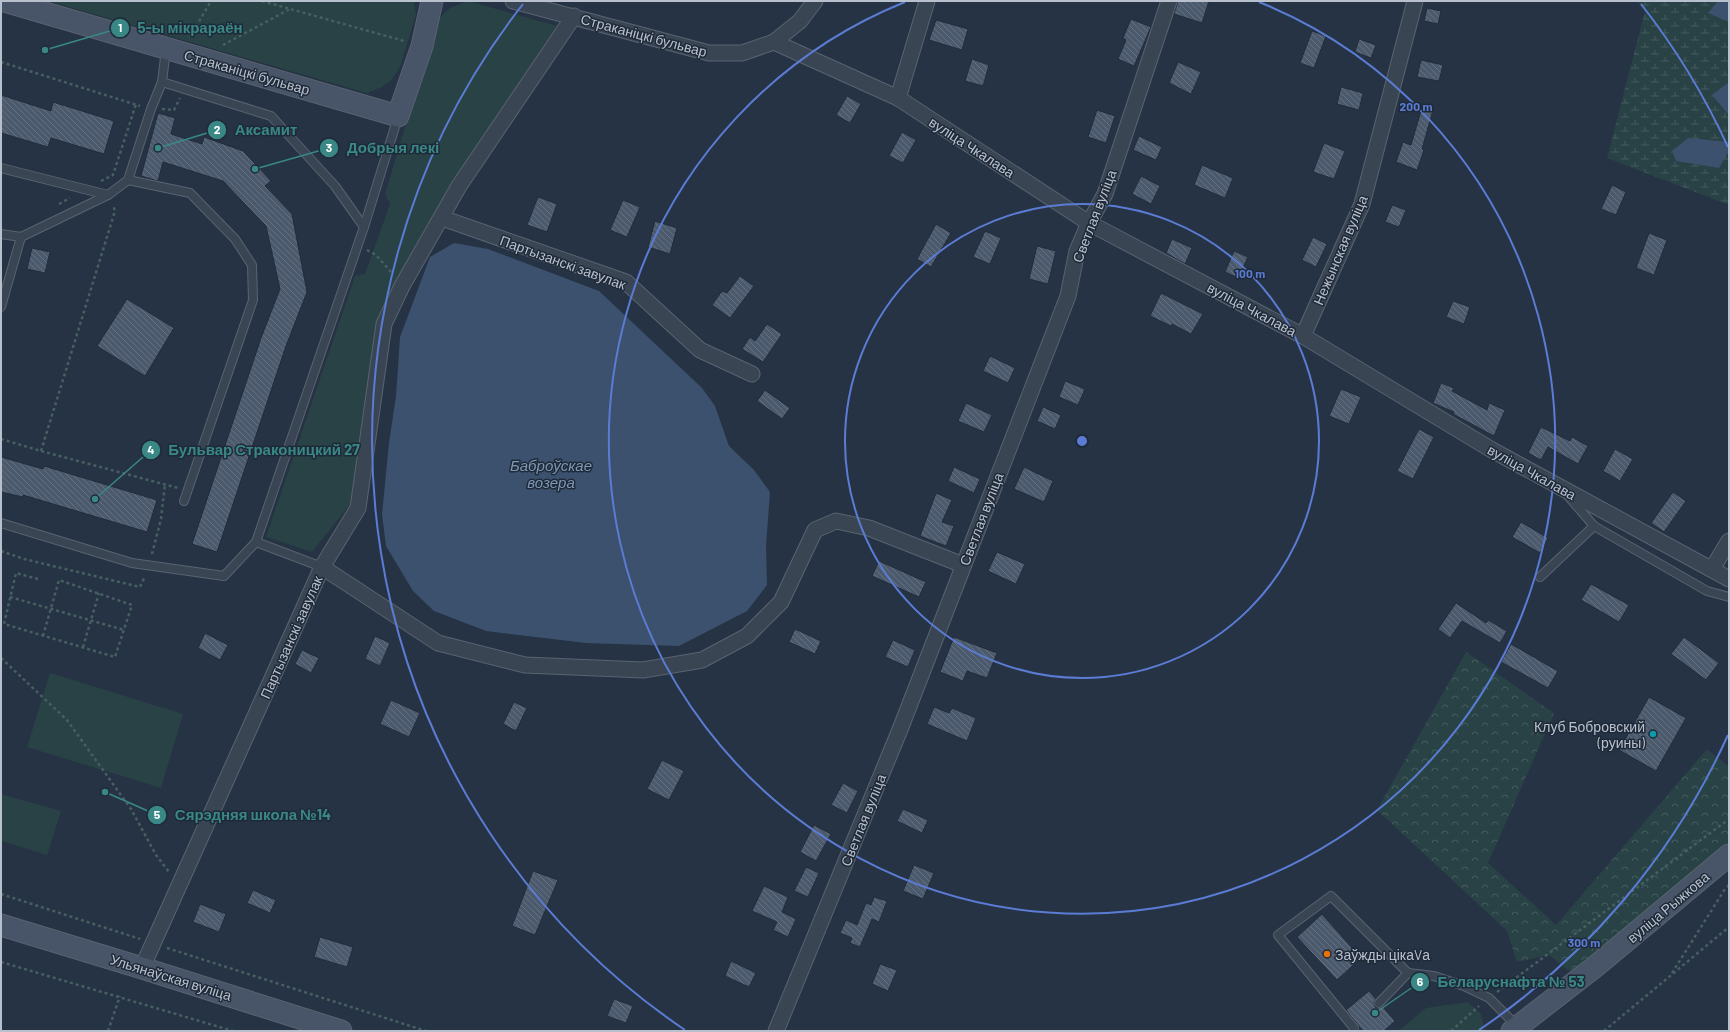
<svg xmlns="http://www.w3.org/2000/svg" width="1730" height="1032" viewBox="0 0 1730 1032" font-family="Barlow,sans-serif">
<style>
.grass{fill:#284245}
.forest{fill:url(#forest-crowns)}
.wetland{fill:url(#wetland-marsh)}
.water{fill:#3b516d}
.building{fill:url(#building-back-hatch);stroke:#212c3b}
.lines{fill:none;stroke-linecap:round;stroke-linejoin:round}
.lane-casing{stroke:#596371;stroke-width:10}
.street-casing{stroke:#596371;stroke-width:17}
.secondary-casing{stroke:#596371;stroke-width:23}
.path{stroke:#465f61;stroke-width:2.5;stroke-dasharray:3 3;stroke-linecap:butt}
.lane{stroke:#3a4553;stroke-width:8}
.street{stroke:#3a4553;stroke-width:15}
.secondary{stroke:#485467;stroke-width:21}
.ring{fill:none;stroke:#5b7cd4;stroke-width:2}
.culture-dot{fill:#0f9aa8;stroke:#1f2a39;stroke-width:1.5}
.food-dot{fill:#e8710a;stroke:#1f2a39;stroke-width:1.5}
.labels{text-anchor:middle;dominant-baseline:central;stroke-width:3;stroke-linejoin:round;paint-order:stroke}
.street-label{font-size:14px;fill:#b8c0cd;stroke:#1f2a39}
.poi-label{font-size:14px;fill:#b8c0cd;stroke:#1f2a39;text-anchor:end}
.water-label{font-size:15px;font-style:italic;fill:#7e97b5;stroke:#1f2a39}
.centre{fill:#5b7cd4;stroke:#1f2a39;stroke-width:2}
.ring-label{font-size:12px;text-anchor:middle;font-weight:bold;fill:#5b7cd4;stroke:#1f2a39;stroke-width:3;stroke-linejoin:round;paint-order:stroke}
.leader{fill:none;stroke:#398886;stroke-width:1.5}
.callout-dot{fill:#398886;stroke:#1f2a39;stroke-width:1.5}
.mark-label{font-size:12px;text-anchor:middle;font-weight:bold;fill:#fff}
.callout-label{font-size:15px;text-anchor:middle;font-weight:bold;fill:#398886;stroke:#1f2a39;stroke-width:3;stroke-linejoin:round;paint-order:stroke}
</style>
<defs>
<pattern id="forest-crowns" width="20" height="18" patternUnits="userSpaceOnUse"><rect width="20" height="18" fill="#284245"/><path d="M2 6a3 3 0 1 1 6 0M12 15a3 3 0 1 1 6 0" fill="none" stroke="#455c5f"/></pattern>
<pattern id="wetland-marsh" width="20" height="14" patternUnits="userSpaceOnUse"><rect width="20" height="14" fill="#284245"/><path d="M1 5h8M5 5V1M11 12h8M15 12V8" fill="none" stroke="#455c5f"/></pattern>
<pattern id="building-back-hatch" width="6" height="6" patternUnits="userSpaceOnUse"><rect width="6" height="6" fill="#4c5a6d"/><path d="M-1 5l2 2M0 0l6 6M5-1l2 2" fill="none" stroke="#647081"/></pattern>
</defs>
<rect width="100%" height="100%" fill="#263344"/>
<!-- grass -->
<g class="grass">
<path d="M48,1H414L416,15L400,67L392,79L382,87L367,93Z"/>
<path d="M468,1L557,26L449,190L376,324L352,502L312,552L266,537L355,276L365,274L390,204L385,194L437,20L450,8Z"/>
<path d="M50,673L183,714L161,788L27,747Z"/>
<path d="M1,794L61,811L47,855L1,841Z"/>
<path d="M1468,1002L1481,1014L1485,1031H1398L1426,1008Z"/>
</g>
<!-- forest -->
<path class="forest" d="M1466,652L1554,713L1488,863L1556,925L1707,749L1729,767V846L1572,973L1549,955L1517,962L1507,931L1377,810Z"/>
<!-- wetland -->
<path class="wetland" d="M1637,1H1729V205L1607,158L1645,11Z"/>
<!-- water -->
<g class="water">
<path d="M1729,1V22L1708,13L1717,2Z"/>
<path d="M1729,82V114H1728L1712,95Z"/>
<path d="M1688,138L1729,142V151L1719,168L1676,161L1672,151Z"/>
<path d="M454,243L488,249L599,291L702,388L715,406L729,446L754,470L770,492L766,546L767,585L747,611L679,646L586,643L486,631L434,611L413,591L386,546L382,514L389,443L396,396L400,337L430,257Z"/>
</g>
<!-- building -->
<g class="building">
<path d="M1178,1H1209L1202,23L1174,14Z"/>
<path d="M1427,8L1441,11L1438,24L1424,21Z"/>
<path d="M1131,19L1151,27L1134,66L1118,59L1126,40L1123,38Z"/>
<path d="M936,20L968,29L962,50L929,40Z"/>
<path d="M1312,31L1326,36L1314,68L1300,63Z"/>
<path d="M1359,39L1376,45L1371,58L1355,52Z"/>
<path d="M972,59L989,65L983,86L965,81Z"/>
<path d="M1421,60L1443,65L1439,81L1417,77Z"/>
<path d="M1178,62L1201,72L1191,94L1169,83Z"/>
<path d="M1341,87L1363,93L1359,110L1337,104Z"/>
<path d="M1,95L51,111L53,102L114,121L104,154L51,138L48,147L1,133Z"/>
<path d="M847,96L861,104L850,123L836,115Z"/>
<path d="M1423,104L1434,107L1422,149L1424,150L1417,170L1396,162L1403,142L1411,145Z"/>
<path d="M1097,110L1115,116L1106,143L1088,137Z"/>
<path d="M158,113L175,118L171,134L202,144L204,137L243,151L271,181L265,186L292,214L307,292L286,346L217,552L192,544L261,338L280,289L266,226L223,181L163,162L158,181L141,176Z"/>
<path d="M902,132L916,140L903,163L889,156Z"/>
<path d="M1139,136L1162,147L1156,160L1133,150Z"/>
<path d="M1324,143L1345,151L1334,179L1313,172Z"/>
<path d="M1202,165L1233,178L1225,198L1194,185Z"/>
<path d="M1141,176L1160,186L1151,204L1132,194Z"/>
<path d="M1612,185L1626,192L1616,215L1601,209Z"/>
<path d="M538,197L557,204L547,232L527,225Z"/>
<path d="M623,200L640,207L627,237L610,230Z"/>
<path d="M1392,205L1406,210L1399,227L1385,222Z"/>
<path d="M655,221L677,228L670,254L648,247Z"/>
<path d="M936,224L951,233L931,267L917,259Z"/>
<path d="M985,231L1001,238L990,264L973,257Z"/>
<path d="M1649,233L1667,240L1654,275L1636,268Z"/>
<path d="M1313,237L1327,244L1316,267L1302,260Z"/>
<path d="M1172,239L1192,248L1185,264L1166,253Z"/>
<path d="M1037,246L1056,251L1048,284L1029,279Z"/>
<path d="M32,248L50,252L45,273L27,269Z"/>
<path d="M1234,251L1248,257L1238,278L1225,272Z"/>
<path d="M740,276L754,286L730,318L712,305L722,291L727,293Z"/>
<path d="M1161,293L1203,314L1191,334L1172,324L1171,326L1150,316Z"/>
<path d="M127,299L174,328L145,376L97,346Z"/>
<path d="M1453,301L1470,307L1464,324L1446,317Z"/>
<path d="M767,324L782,334L763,362L742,349L750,337L755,341Z"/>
<path d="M990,356L1015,368L1008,383L983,371Z"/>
<path d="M1065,381L1085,389L1078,405L1059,397Z"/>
<path d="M1441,383L1454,388L1452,391L1487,410L1489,403L1505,410L1494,436L1453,414L1454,412L1433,403Z"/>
<path d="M1341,389L1361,397L1349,424L1329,416Z"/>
<path d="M765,390L790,408L782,419L757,401Z"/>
<path d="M966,403L992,415L984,432L958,421Z"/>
<path d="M1043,407L1061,415L1055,429L1037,421Z"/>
<path d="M1541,427L1570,441L1572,437L1588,446L1578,464L1548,447L1541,460L1528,453Z"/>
<path d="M1419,429L1434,437L1413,479L1397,471Z"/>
<path d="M1615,449L1633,459L1620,481L1603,471Z"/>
<path d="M1,457L43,469L44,466L157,500L147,532L23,495V497L1,492Z"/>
<path d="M954,467L980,479L974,493L948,481Z"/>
<path d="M1024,467L1053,481L1044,502L1014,489Z"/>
<path d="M1673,492L1686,501L1664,532L1651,523Z"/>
<path d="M936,493L952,500L942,522L954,526L946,546L920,536Z"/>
<path d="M1521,522L1548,538L1540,553L1512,537Z"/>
<path d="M997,552L1025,564L1016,584L988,571Z"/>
<path d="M879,561L926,582L919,597L872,576Z"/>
<path d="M1591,584L1629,605L1619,622L1581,600Z"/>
<path d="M1456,603L1486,623L1488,620L1507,631L1500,643L1462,621L1450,638L1438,629Z"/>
<path d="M795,629L821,641L815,654L789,642Z"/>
<path d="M205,633L228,645L220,660L198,648Z"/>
<path d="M375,636L390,643L380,666L365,659Z"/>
<path d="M954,637L997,653L987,678L967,671L963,681L940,672Z"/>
<path d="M1684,637L1719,663L1706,680L1671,654Z"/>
<path d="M893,640L915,650L908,667L885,657Z"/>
<path d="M1511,644L1558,671L1548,688L1501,662Z"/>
<path d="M302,650L319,658L311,673L295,664Z"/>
<path d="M1649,697L1686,718L1656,771L1619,750Z"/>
<path d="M391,700L420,713L409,737L380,724Z"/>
<path d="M514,702L527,708L516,731L503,724Z"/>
<path d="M934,707L949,713L952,708L976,718L967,741L927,724Z"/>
<path d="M662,760L684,771L669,800L647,789Z"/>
<path d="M843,783L858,791L847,813L831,805Z"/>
<path d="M903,809L928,820L922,833L897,821Z"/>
<path d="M814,825L831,834L816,861L800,852Z"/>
<path d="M914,865L934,873L923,899L903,891Z"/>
<path d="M806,867L819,873L808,897L794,891Z"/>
<path d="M533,871L558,880L535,935L512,926Z"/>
<path d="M764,886L788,897L782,912L796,919L788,937L773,930L777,922L752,911Z"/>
<path d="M253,890L276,900L270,913L247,903Z"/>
<path d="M874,897L887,901L879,922L872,919L860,947L850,943L852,938L840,933L846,920L857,925L866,903L871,905Z"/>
<path d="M200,904L226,914L219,932L193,922Z"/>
<path d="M1322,914L1361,958L1337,980L1297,937Z"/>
<path d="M320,937L353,947L347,967L314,957Z"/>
<path d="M731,961L756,973L749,987L725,976Z"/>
<path d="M880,964L897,970L888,991L872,984Z"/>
<path d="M1369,991L1376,999L1374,1002L1375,1007L1378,1008L1383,1007L1395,1021L1384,1031H1363L1346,1010Z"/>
<path d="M614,999L633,1006L626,1023L607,1016Z"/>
</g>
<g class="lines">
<!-- lane casing -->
<g class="lane-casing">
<g id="lane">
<path d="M162,82L271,116L335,186L364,227"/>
<path d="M1,168L108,195L128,180L151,109L162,82L166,49"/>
<path d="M128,180L190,193L235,239L252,265L253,300L184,501"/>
<path d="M1,234L21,237L108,195"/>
<path d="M1,307L21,237"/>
<path d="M1568,496L1594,526L1707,591L1729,597"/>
<path d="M1,523L132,563L224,576L256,542L322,567"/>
<path d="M256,542L364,227L398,117"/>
<path d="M1540,577L1594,526"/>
<path d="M1379,1003L1408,973L1434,976L1464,986L1489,998L1517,1026"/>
<path d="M1354,1028L1278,935L1331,896L1408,973"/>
</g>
</g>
<!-- street casing -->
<g class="street-casing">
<g id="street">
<path d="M513,1L709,53H742L774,42L800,21L815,1"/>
<path d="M774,42L898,98L1089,223L1303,336L1492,450L1729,579"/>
<path d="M898,98L927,1"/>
<path d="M442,218L626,282L700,350L752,374"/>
<path d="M1303,336L1362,204L1415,1"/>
<path d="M322,567L438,643L525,665L643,670L702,660L747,636L781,602L815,530L836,521L869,528L963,565"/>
<path d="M1712,569L1729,541"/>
<path d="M142,968L322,567L358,508L384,324L402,286L459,186L574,16"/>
<path d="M776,1031L901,727L1068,296L1077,251L1089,223L1105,194L1169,1"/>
</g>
</g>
<!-- secondary casing -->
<g class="secondary-casing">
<g id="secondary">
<path d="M4,1L398,116L422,46L432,1"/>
<path d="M1,925L142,968L341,1031"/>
<path d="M1512,1031L1596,966L1729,855"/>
</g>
</g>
<!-- path -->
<g class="path">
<path d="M262,1L404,41"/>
<path d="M190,37L211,1"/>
<path d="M223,45L290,9"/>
<path d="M1,62L140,106"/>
<path d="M162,109L174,110L180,98"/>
<path d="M101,181L113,175L136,104"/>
<path d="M59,204L70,198"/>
<path d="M367,250L376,255L392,273"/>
<path d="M1,439L41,451L178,488"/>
<path d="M41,451L115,211L113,205"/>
<path d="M1,551L24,559L140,587L145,576"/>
<path d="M152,554L161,519L165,484"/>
<path d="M38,579L16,573L4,624C41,635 78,646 115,657L132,605L59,580L43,636"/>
<path d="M10,597L124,630"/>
<path d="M83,647L99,593"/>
<path d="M1,658L67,720L131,809L156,855L169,872"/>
<path d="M1,894L140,939"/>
<path d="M167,948L426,1031"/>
<path d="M1,962L233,1031"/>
<path d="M1672,973L1725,889L1729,885"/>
<path d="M1497,992L1729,819"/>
<path d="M108,1031L120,996"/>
<path d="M1451,1031L1479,1006"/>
<path d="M1604,1031L1729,927"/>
</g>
<!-- lane -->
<use href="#lane" class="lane"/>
<!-- street -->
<use href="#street" class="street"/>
<!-- secondary -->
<use href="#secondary" class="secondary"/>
</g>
<!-- distance rings -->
<g class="ring">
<circle cx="1082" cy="441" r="237"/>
<path d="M1259 2A473 473 0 1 1 905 2"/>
<path d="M1728 735A710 710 0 0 1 1479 1030M685 1030A710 710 0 0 1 523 4M1641 4A710 710 0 0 1 1728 147"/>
</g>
<!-- markers -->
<circle class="culture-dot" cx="1653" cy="734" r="4"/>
<circle class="food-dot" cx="1327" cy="954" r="4"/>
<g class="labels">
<!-- street labels -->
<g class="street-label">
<text transform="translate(644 35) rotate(15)">Страканіцкі бульвар</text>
<text transform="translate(247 72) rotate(16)">Страканіцкі бульвар</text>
<text transform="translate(972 147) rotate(33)">вуліца Чкалава</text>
<text transform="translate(1094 216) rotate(-69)">Светлая вуліца</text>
<text transform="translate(1340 250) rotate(-67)">Нежынская вуліца</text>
<text transform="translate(563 262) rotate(20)">Партызанскі завулак</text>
<text transform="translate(1252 309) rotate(28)">вуліца Чкалава</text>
<text transform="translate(1532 472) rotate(29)">вуліца Чкалава</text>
<text transform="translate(981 519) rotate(-69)">Светлая вуліца</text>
<text transform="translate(291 637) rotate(-66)">Партызанскі завулак</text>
<text transform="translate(863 820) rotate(-68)">Светлая вуліца</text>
<text transform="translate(1668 907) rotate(-40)">вуліца Рыжкова</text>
<text transform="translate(171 977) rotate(17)">Ульянаўская вуліца</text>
</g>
<!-- poi labels -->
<g class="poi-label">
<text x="1645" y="726">Клуб Бобровский<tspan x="1645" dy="16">(руины)</tspan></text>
<text x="1335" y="954" text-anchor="start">Заўжды цікаVа</text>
</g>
<!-- water labels -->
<g class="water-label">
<text x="551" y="465">Баброўскае<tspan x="551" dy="17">возера</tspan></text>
</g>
</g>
<circle cx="1082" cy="441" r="6" class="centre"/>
<g class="ring-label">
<text x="1416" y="111">200 m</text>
<text x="1250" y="278">100 m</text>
<text x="1584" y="947">300 m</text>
</g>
<!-- callouts -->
<path class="leader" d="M45 50L120 28M158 148L217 130M255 169L329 148M95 499L151 450M105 792L157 815M1375 1013L1420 982"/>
<g class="callout-dot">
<circle cx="45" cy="50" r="4"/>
<circle cx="158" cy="148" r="4"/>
<circle cx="255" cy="169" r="4"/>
<circle cx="95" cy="499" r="4"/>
<circle cx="105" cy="792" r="4"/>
<circle cx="1375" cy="1013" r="4"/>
<circle cx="120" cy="28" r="10"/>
<circle cx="217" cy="130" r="10"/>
<circle cx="329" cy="148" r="10"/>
<circle cx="151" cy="450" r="10"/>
<circle cx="157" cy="815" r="10"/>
<circle cx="1420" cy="982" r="10"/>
</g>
<g class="mark-label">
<text x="120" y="32">1</text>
<text x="217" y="134">2</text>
<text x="329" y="152">3</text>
<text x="151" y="454">4</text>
<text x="157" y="819">5</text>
<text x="1420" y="986">6</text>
</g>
<g class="callout-label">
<text x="190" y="33">5-ы мікрараён</text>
<text x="266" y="135">Аксамит</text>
<text x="393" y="153">Добрыя лекi</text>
<text x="264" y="455">Бульвар Страконицкий 27</text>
<text x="253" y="820">Сярэдняя школа №14</text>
<text x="1511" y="987">Беларуснафта № 53</text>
</g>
<!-- border -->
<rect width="1730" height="1032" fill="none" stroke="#b8c0cd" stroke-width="4"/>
</svg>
